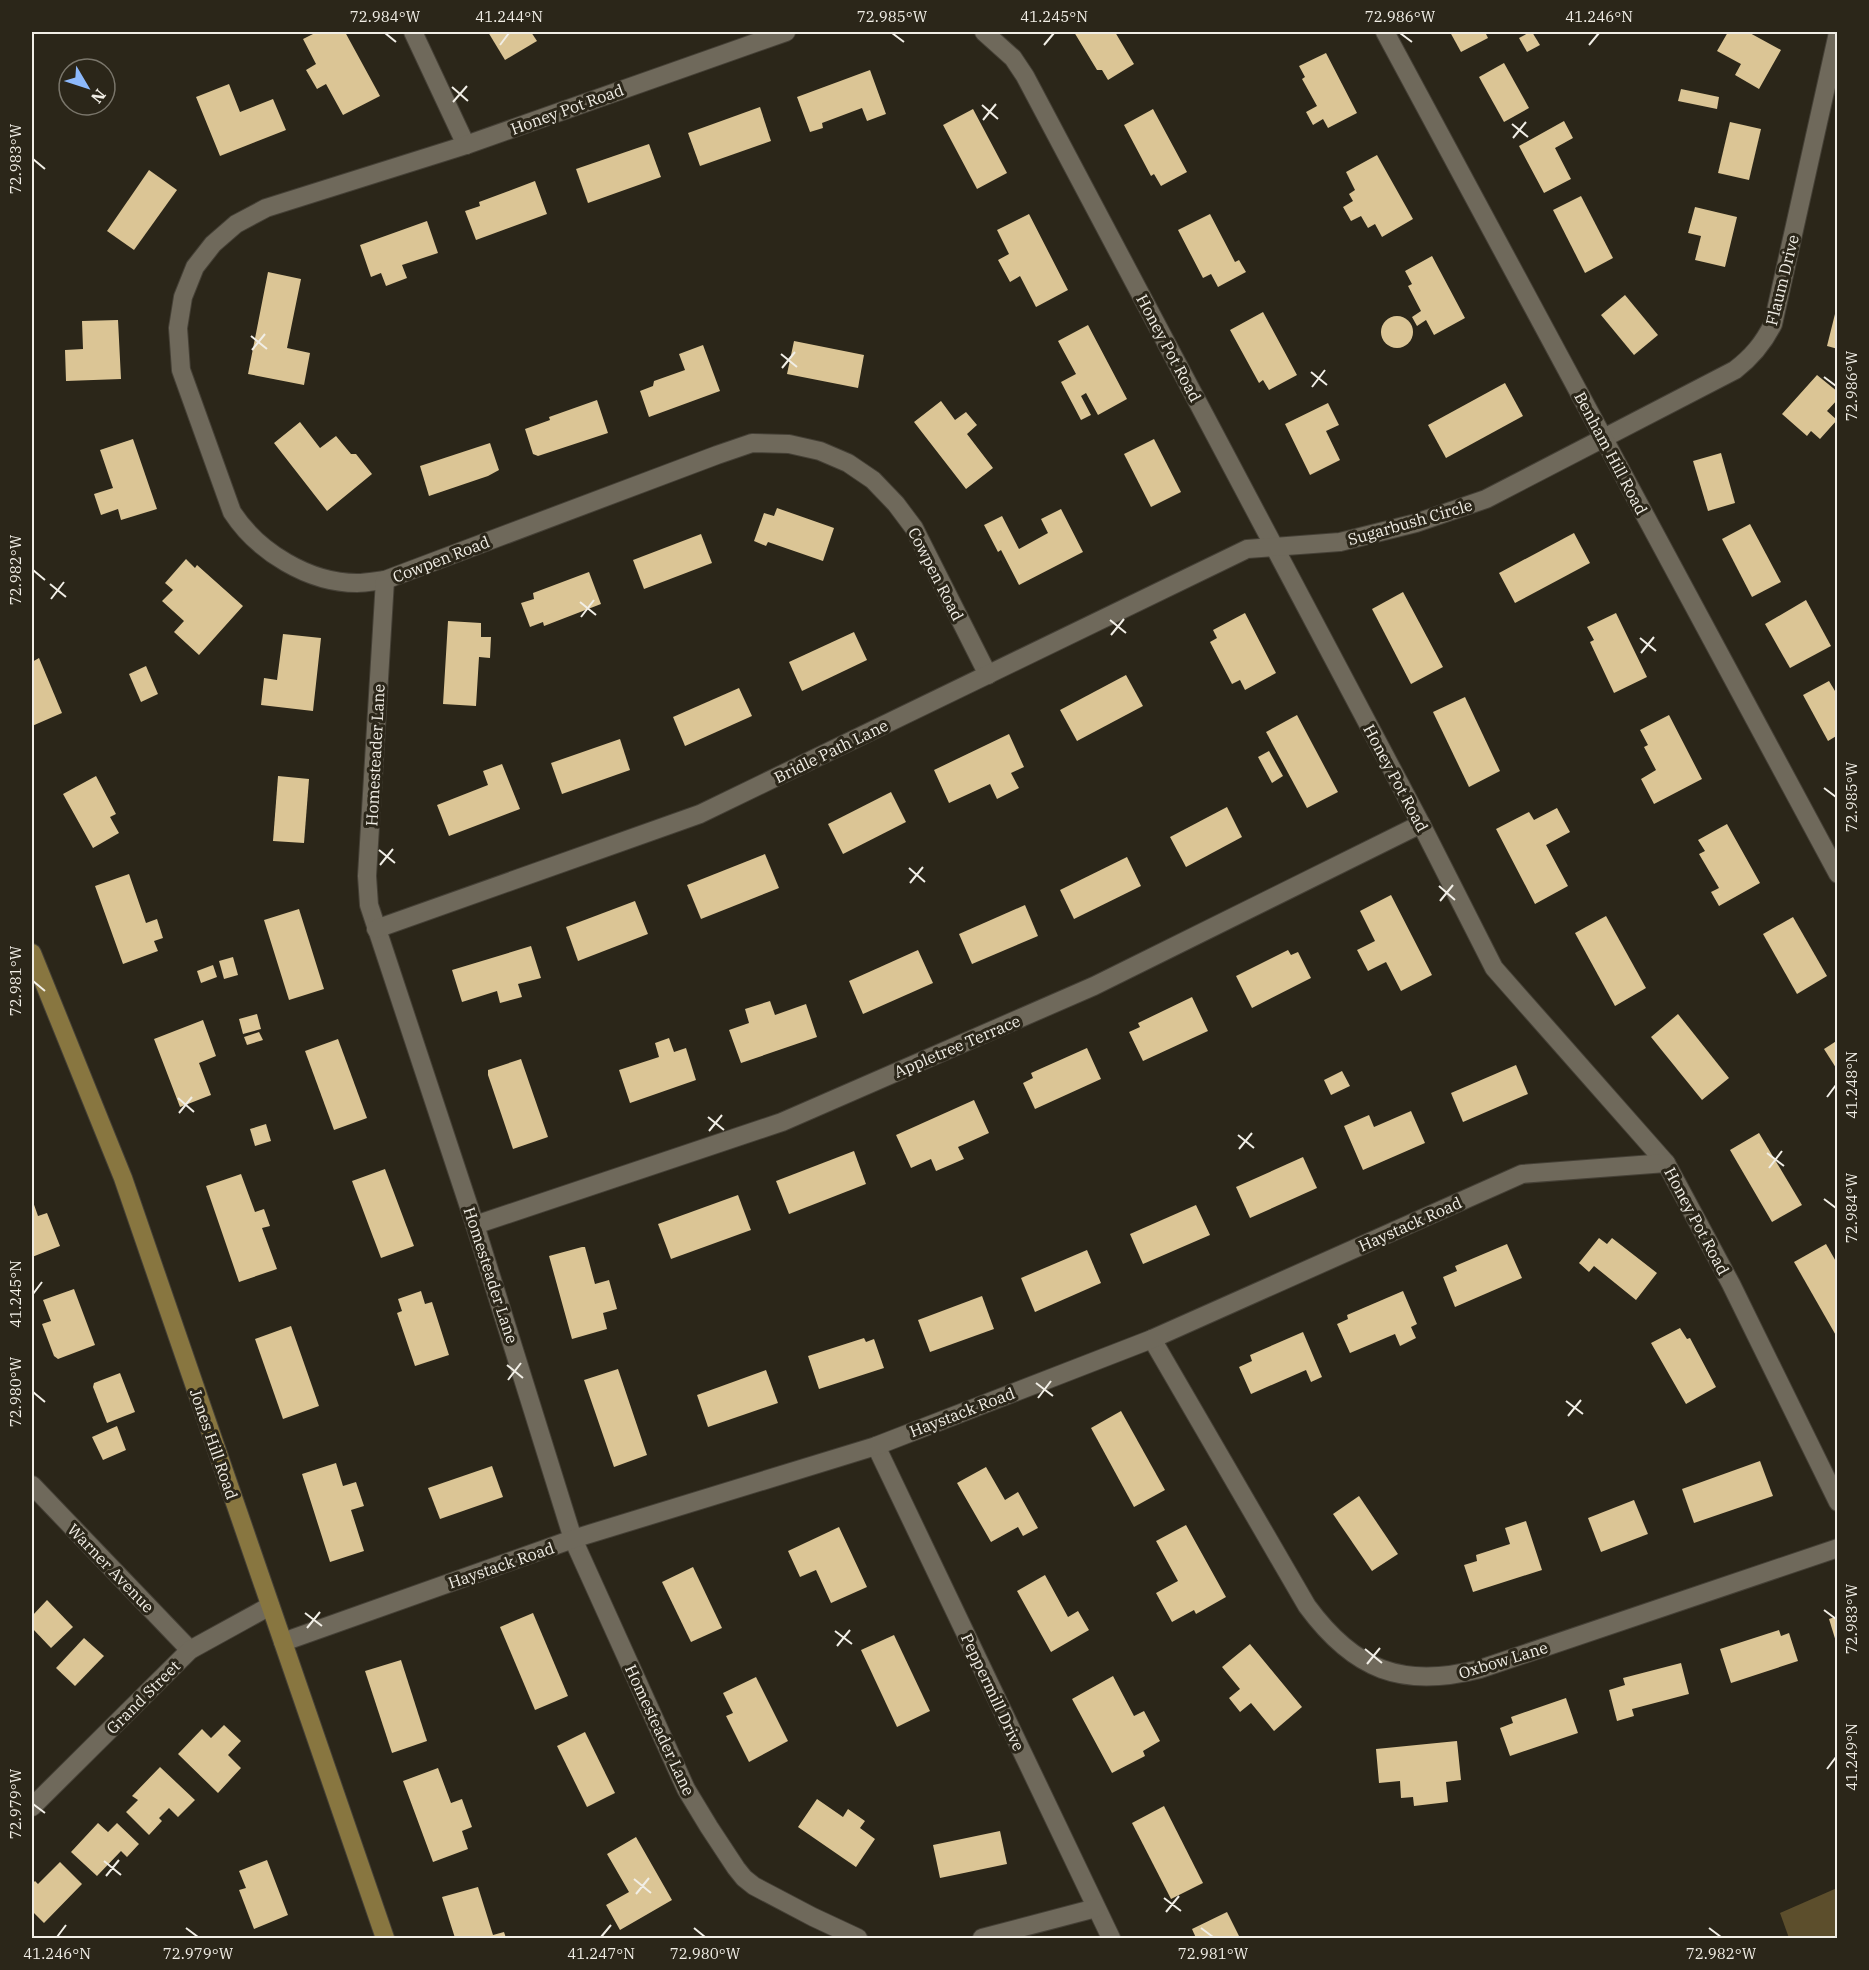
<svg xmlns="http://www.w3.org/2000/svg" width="1869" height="1970" viewBox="0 0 1869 1970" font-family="'IBM Plex Serif',serif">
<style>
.green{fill:#5c4e2c}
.building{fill:#dbc595}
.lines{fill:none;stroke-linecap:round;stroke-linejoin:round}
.minor-casing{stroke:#454036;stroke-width:20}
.tertiary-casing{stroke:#454036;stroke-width:20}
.secondary-casing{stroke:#454036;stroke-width:20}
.minor{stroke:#6f695b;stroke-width:18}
.tertiary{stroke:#6f695b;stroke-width:18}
.secondary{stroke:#887640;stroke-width:18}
.ticks{fill:none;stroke:#f1eee6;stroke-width:2}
.labels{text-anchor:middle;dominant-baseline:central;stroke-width:6;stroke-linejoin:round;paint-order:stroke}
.street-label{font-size:16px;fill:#f1eee6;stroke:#2b2619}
.neatline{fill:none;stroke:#f1eee6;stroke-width:2}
.ticks-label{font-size:15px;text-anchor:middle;fill:#f1eee6}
</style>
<rect width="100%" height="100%" fill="#2b2619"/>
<!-- green -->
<path class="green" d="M1837,1888V1938H1789L1780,1913Z"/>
<!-- building -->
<g class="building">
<path d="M317,32H345L380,96L343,115L326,84L317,89L306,70L316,64L303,39Z"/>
<path d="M488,32H531L537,41L505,60Z"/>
<path d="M1074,32H1115L1134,64L1108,80L1102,70H1097Z"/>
<path d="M1450,32H1485L1488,38L1461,52Z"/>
<path d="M1530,32H1532L1540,45L1527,52L1519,38Z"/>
<path d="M1728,32H1748L1781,50L1759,89L1735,75L1741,64L1717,51Z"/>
<path d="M1326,53L1357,113L1328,128L1323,119L1313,125L1306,112L1317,106L1302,79L1305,77L1299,66Z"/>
<path d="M1504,63L1529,108L1504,122L1479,77Z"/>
<path d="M870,70L886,114L867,121L862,108L822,123L823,128L810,132L797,97Z"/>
<path d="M229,84L240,112L273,99L286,130L220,156L196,97Z"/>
<path d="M1681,89L1719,97L1717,109L1678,101Z"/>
<path d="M760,107L771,141L700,166L688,133Z"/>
<path d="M973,109L1007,173L977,189L943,125Z"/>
<path d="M1153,109L1187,172L1161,186L1154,174L1151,176L1124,125Z"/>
<path d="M1564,121L1573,138L1555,148L1571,179L1544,193L1519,146Z"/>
<path d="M1730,122L1761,129L1749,180L1718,173Z"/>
<path d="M649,144L661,177L588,203L576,169Z"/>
<path d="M1377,155L1413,219L1382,237L1375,224L1368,228L1361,216L1351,221L1343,207L1353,201L1349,194L1355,190L1346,172Z"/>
<path d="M149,170L177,190L134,250L107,231Z"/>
<path d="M535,181L547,214L476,240L465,211L480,206L479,202Z"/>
<path d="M1581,196L1613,258L1585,273L1553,210Z"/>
<path d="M1695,207L1737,217L1725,267L1695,260L1701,236L1688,233Z"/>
<path d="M1029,214L1068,290L1036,307L1020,276L1010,282L998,260L1009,254L997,230Z"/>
<path d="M1210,214L1235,262L1239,260L1246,272L1218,287L1211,274L1203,278L1178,230Z"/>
<path d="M427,221L438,253L402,265L407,278L386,286L381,273L371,277L360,245Z"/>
<path d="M1432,256L1465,318L1434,335L1426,320L1417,326L1412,317L1421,311L1408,286L1412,284L1405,271Z"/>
<path d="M268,272L301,279L287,348L310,353L304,385L248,374Z"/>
<path d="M1625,295L1658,335L1634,355L1601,315Z"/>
<path d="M1837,306H1838V349L1827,346Z"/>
<path d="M1263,312L1297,375L1269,390L1263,380L1259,383L1230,330Z"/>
<circle cx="1397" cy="332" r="16"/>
<path d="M118,320L121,379L66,381L65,350L83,349L82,321Z"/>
<path d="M1088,325L1127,399L1098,415L1086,393L1081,396L1091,415L1081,420L1061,382L1076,374L1058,341Z"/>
<path d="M794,341L864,355L858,388L787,374Z"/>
<path d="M703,345L720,391L649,417L640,391L653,386L654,381L685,370L679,354Z"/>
<path d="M1817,375L1838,392V399L1827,411L1837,420L1820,439L1811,431L1807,436L1782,414Z"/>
<path d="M1505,383L1523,416L1446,458L1428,425Z"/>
<path d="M597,400L608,433L538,456L533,454L525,429L550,420L549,417Z"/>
<path d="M941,401L955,420L966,412L977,425L967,434L993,468L966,489L914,422Z"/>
<path d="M1328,403L1339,425L1326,431L1340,460L1310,475L1285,424Z"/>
<path d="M300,422L320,448L336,436L351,454H356L372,474L327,511L274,443Z"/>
<path d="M133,439L157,509L121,520L118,509L101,515L94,494L113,488L100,450Z"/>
<path d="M1154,439L1181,492L1151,507L1124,454Z"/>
<path d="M490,443L499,470L488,476L429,496L420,466Z"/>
<path d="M1721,453L1735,503L1708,511L1693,461Z"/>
<path d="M777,508L834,528L823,561L768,542L766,546L754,541L764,513L774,516Z"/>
<path d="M1061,509L1083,552L1019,585L1001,550L998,552L984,525L1002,516L1019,549L1048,533L1041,519Z"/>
<path d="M1750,524L1781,582L1752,597L1722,539Z"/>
<path d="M1574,533L1590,563L1515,603L1499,573Z"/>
<path d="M701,534L712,563L644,589L633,560Z"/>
<path d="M186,559L195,568L197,565L243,606L199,655L174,632L184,621L162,601L173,590L165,583Z"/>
<path d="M589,572L601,604L544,626L543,622L530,627L521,603L534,599L533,593Z"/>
<path d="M1403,592L1443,667L1411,684L1372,609Z"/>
<path d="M1806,600L1831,646L1790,668L1765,624Z"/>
<path d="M1245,613L1276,673L1245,690L1240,680L1232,684L1210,642L1217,638L1213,630Z"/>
<path d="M1616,613L1647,677L1614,693L1590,642L1594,640L1587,627Z"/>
<path d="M448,621L481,623V637H491L490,658L479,657L476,706L443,704Z"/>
<path d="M854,632L867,660L802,691L789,662Z"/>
<path d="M283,634L321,638L313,711L261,705L264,678L277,680Z"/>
<path d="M39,658L62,713L32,726V662Z"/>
<path d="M146,666L158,694L141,702L129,674Z"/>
<path d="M1126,675L1143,706L1077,741L1060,710Z"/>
<path d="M1829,681L1838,696V735L1828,741L1803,695Z"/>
<path d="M739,688L752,716L685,746L673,717Z"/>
<path d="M1465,697L1500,771L1469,787L1433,712Z"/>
<path d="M1297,715L1338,792L1307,808L1266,732Z"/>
<path d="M1669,715L1702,779L1654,804L1641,779L1656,770L1644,747L1648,745L1640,730Z"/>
<path d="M1009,734L1024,767L1011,773L1019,788L997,799L990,784L949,803L934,770Z"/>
<path d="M620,739L630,770L562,794L551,763Z"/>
<path d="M1269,751L1283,776L1272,783L1258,757Z"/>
<path d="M502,764L520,809L449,836L437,805L488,785L483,771Z"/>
<path d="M96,776L116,814L110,817L119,833L93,848L63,794Z"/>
<path d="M278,776L309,779L304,843L273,841Z"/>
<path d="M891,792L906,822L843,854L828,824Z"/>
<path d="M1227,807L1242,837L1186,867L1170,837Z"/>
<path d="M1557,808L1570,832L1546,845L1568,886L1535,904L1496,829L1529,812L1534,820Z"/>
<path d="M1727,824L1760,883L1719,906L1711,892L1719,888L1699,854L1705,851L1698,840Z"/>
<path d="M765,854L779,888L701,919L687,885Z"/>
<path d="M1127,857L1141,886L1074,919L1060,890Z"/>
<path d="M129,874L146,923L157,919L163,938L154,941L158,951L123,964L95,886Z"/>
<path d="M1391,895L1432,975L1401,991L1386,962L1368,971L1357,950L1375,941L1360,911Z"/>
<path d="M635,901L648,934L578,961L566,927Z"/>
<path d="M1025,905L1038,936L972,964L959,934Z"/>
<path d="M299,909L324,989L289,1000L264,920Z"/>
<path d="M1606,916L1646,988L1615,1006L1575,933Z"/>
<path d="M1793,917L1827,976L1797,994L1763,934Z"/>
<path d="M531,946L541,978L518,984L522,997L500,1003L497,991L462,1002L452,970Z"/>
<path d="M918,950L933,983L863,1014L849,981Z"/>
<path d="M1288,950L1291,955L1298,952L1311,978L1252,1008L1236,976Z"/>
<path d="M233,957L238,975L224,979L219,961Z"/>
<path d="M213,965L217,977L201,983L197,971Z"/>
<path d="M1192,997L1208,1031L1143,1061L1129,1032L1140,1027L1138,1023Z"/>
<path d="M770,1001L775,1015L806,1004L817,1037L741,1063L729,1030L749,1023L745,1009Z"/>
<path d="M257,1014L261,1029L243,1034L239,1019Z"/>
<path d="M1678,1014L1729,1078L1702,1100L1651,1037Z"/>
<path d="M203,1020L216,1056L199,1063L211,1095L180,1107L154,1039Z"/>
<path d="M259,1032L263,1040L247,1045L244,1037Z"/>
<path d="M669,1038L674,1052L686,1048L696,1080L630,1103L619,1070L659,1057L655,1043Z"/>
<path d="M338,1039L367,1118L334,1130L305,1051Z"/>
<path d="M1838,1040V1071L1824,1049Z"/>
<path d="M1087,1048L1101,1079L1035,1109L1023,1083L1033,1078L1031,1073Z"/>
<path d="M521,1059L548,1137L513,1149L488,1075V1070Z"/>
<path d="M1516,1065L1528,1094L1463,1122L1451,1093Z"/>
<path d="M1342,1071L1350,1086L1331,1095L1324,1080Z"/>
<path d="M974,1100L989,1133L958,1147L964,1159L936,1171L931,1159L911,1168L896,1135Z"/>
<path d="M1411,1111L1425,1143L1363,1170L1344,1126L1369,1115L1374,1127Z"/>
<path d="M266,1124L271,1141L255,1146L250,1129Z"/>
<path d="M1759,1133L1802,1205L1772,1222L1730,1150Z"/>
<path d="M854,1151L866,1184L789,1214L776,1181Z"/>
<path d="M1303,1157L1317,1188L1250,1218L1236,1187Z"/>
<path d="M385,1169L414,1246L381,1258L352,1181Z"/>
<path d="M241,1174L255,1212L264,1209L270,1226L262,1228L277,1269L239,1282L206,1186Z"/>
<path d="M738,1195L751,1230L671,1259L658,1224Z"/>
<path d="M32,1199L38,1216L47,1213L60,1246L32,1257Z"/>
<path d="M1196,1205L1210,1235L1143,1264L1130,1234Z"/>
<path d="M1599,1238L1607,1244L1612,1238L1657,1273L1636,1300L1594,1266L1589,1272L1579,1263Z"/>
<path d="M1507,1244L1522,1278L1455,1307L1443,1277L1457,1271L1455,1266Z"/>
<path d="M1826,1244L1838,1265V1339L1794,1262Z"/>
<path d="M582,1247H585L595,1284L609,1280L617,1309L603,1313L607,1329L572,1339L549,1256Z"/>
<path d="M1087,1250L1101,1283L1035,1312L1021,1278Z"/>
<path d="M74,1289L95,1345L58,1359L54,1356L42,1324L51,1321L43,1300Z"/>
<path d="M421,1291L425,1304L432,1302L449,1355L415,1366L397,1313L402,1311L398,1299Z"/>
<path d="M1403,1291L1417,1324L1411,1327L1416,1338L1400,1346L1395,1334L1350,1353L1337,1324L1348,1319L1347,1315Z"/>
<path d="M982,1296L994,1329L930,1352L918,1320Z"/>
<path d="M291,1326L319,1406L283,1419L255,1339Z"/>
<path d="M1680,1328L1687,1339L1690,1338L1716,1387L1686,1404L1651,1343Z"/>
<path d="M1303,1332L1322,1377L1311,1382L1306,1370L1251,1394L1239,1367L1252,1361L1250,1355Z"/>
<path d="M864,1338L866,1342L874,1339L884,1368L819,1389L808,1356Z"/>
<path d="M618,1369L647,1455L614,1467L584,1380Z"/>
<path d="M766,1370L778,1403L708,1427L697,1395Z"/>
<path d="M120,1373L135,1412L107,1423L93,1387L94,1383Z"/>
<path d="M1121,1411L1165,1490L1134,1507L1091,1428Z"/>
<path d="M117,1426L126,1450L103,1460L92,1437Z"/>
<path d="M1760,1461L1773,1496L1694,1523L1682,1489Z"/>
<path d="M336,1463L343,1486L356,1482L364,1506L351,1510L364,1551L330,1562L302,1474Z"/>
<path d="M492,1466L503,1497L440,1519L428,1488Z"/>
<path d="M986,1467L1005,1500L1018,1492L1038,1528L1023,1536L1018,1527L991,1542L957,1483Z"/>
<path d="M1359,1496L1398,1554L1372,1571L1333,1514Z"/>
<path d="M1634,1500L1648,1534L1601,1552L1588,1518Z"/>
<path d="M1526,1521L1542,1570L1473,1592L1464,1565L1477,1561L1476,1555L1510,1544L1505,1528Z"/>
<path d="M1186,1525L1226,1597L1196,1614L1194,1610L1172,1622L1156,1593L1178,1581L1156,1541Z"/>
<path d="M839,1527L867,1587L831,1603L816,1570L800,1577L788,1551Z"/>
<path d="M693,1567L722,1628L691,1642L662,1582Z"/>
<path d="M1045,1575L1068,1617L1078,1611L1089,1630L1051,1652L1017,1591Z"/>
<path d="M47,1600L73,1627L51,1648L32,1628V1616Z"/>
<path d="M533,1613L568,1696L535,1710L500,1627Z"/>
<path d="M1838,1616V1645H1837L1829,1619Z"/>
<path d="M1779,1630L1781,1636L1789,1633L1798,1661L1731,1683L1720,1649Z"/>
<path d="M894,1635L930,1711L897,1727L861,1650Z"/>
<path d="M84,1638L104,1656L75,1686L56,1668Z"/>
<path d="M1250,1644L1302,1707L1274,1731L1251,1703L1240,1712L1229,1698L1240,1689L1222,1667Z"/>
<path d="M401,1660L427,1741L392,1753L365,1671Z"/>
<path d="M1681,1663L1689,1694L1632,1709L1634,1716L1617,1721L1609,1690L1625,1685L1623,1678Z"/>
<path d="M1113,1676L1134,1716L1144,1711L1160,1741L1143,1751L1145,1756L1112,1773L1072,1699Z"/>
<path d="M756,1677L788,1741L749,1762L726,1716L733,1713L723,1693Z"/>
<path d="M1566,1698L1578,1733L1510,1756L1500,1728L1513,1723L1511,1717Z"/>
<path d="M224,1725L241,1741L228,1755L241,1768L218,1793L178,1754L202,1729L211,1738Z"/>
<path d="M585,1732L615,1793L587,1807L557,1746Z"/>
<path d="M1457,1741L1461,1780L1446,1782L1448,1802L1414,1806L1413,1797L1401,1798L1400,1781L1379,1783L1376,1749Z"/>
<path d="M160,1767L195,1800L178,1817L169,1808L159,1818L162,1821L149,1835L126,1812L138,1800L132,1796Z"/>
<path d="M438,1768L451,1803L462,1799L472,1827L462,1831L468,1849L433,1862L403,1781Z"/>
<path d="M817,1799L843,1817L848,1809L865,1821L860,1828L875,1839L856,1867L798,1827Z"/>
<path d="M1164,1806L1203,1883L1171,1899L1132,1823Z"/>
<path d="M98,1823L108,1832L117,1823L139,1844L127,1857L121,1851L97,1876L71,1852Z"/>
<path d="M1000,1831L1007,1864L940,1878L933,1845Z"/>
<path d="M636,1837L672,1900L620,1930L606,1905L629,1892L607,1854Z"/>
<path d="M267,1860L288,1915L254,1929L239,1890L246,1888L239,1871Z"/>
<path d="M60,1862L82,1884L44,1923L32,1911V1884L35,1881L38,1884Z"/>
<path d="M478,1887L493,1935L504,1932L506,1938H455L442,1897Z"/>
<path d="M1227,1912L1240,1938H1196L1192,1929Z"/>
</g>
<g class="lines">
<!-- minor casing -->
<g class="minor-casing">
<g id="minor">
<path d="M413,32L466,145"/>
<path d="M786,32L466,145L266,208L236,224L213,244L195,267L183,297L178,328L181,370L232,512C258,552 309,583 357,583C366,583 376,581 385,580L717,455L752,443L789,444L820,451L848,463L873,480L896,504L914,528L988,675"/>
<path d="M984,32L1013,58L1025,76L1421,824L1494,968L1666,1163L1731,1284L1838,1502"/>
<path d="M385,580L367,876L369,905L475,1225L573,1539L686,1789L709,1827L736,1868L744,1878L754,1886L813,1917L858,1938"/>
<path d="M376,929L700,814L1247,549L1340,542L1416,523L1486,499L1735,370C1752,357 1763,344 1773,324L1838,33"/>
<path d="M475,1225L782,1122L1094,986L1421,824"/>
<path d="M1152,1339L1307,1606C1354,1670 1402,1689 1480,1669L1838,1548"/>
<path d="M876,1446L1111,1938"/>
<path d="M32,1485L190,1650"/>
<path d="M283,1642L573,1539L876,1446L1152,1339L1522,1174L1666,1163"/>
<path d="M32,1807L190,1650L270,1606"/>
<path d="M982,1938L1096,1908"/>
</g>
</g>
<!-- tertiary casing -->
<g class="tertiary-casing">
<path id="tertiary" d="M1385,32L1838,874"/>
</g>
<!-- secondary casing -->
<g class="secondary-casing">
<path id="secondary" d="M32,953L123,1178L385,1938"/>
</g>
<!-- minor -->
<use href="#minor" class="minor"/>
<!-- tertiary -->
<use href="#tertiary" class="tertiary"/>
<!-- secondary -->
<use href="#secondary" class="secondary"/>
</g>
<!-- ticks -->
<path class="ticks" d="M385,33L396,42M892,33L904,42M1400,33L1412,42M500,45L509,33M1044,45L1054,33M1589,45L1599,33M452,87L468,101M453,102L467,86M982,105L998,119M983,120L996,104M1512,124L1528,137M1513,138L1526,122M33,159L45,169M251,336L267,349M252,350L265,334M781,354L797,367M782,368L795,352M1311,372L1327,385M1824,377L1836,386M1312,387L1325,370M33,570L45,580M50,584L66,597M51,599L64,582M580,602L596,615M581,617L594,600M1110,620L1126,633M1111,635L1124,619M1640,638L1656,651M1641,653L1654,637M1824,788L1836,797M379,850L395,863M380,865L393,849M909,868L925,882M910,883L923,867M1439,886L1455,900M1440,901L1453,885M33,981L45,991M1827,1097L1836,1085M178,1098L194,1112M179,1113L192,1097M708,1117L724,1130M709,1131L722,1115M1238,1135L1254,1148M1239,1149L1252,1133M1767,1153L1784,1166M1769,1168L1782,1151M1824,1199L1836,1208M33,1294L42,1282M507,1365L523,1378M508,1380L521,1363M1036,1383L1053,1396M33,1392L45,1402M1038,1398L1051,1381M1566,1401L1583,1414M1568,1416L1581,1400M1824,1610L1836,1619M305,1613L322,1626M307,1628L320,1612M835,1631L852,1644M837,1646L850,1630M1365,1649L1382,1663M1367,1664L1380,1648M1827,1769L1836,1757M33,1804L45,1813M104,1861L121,1875M106,1876L119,1860M634,1879L651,1893M636,1894L649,1878M1164,1898L1181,1911M1166,1912L1179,1896M186,1928L198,1937M694,1928L705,1937M1201,1928L1213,1937M1709,1928L1721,1937M57,1937L66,1925M601,1937L611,1925"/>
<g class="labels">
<!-- street labels -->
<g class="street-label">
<text transform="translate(567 109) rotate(-20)">Honey Pot Road</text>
<text transform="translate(1782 280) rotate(-76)">Flaum Drive</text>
<text transform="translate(1169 348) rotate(62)">Honey Pot Road</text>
<text transform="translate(1611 453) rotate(62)">Benham Hill Road</text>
<text transform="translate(1410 522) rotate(-16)">Sugarbush Circle</text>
<text transform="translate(441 559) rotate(-21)">Cowpen Road</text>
<text transform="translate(936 574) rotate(63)">Cowpen Road</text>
<text transform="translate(831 751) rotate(-26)">Bridle Path Lane</text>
<text transform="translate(375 755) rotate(-87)">Homesteader Lane</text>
<text transform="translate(1396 778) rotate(62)">Honey Pot Road</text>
<text transform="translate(957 1046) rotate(-23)">Appletree Terrace</text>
<text transform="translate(1697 1221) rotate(62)">Honey Pot Road</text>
<text transform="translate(1410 1224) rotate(-24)">Haystack Road</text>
<text transform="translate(491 1275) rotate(72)">Homesteader Lane</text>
<text transform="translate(962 1412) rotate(-21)">Haystack Road</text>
<text transform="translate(214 1444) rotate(71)">Jones Hill Road</text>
<text transform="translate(501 1565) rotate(-19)">Haystack Road</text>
<text transform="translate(111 1568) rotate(46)">Warner Avenue</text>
<text transform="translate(1503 1660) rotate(-17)">Oxbow Lane</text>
<text transform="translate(993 1692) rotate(65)">Peppermill Drive</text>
<text transform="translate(143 1697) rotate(-45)">Grand Street</text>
<text transform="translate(660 1730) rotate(65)">Homesteader Lane</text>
</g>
</g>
<!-- border -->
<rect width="1869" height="1970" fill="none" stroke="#2b2619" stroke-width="66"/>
<!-- north arrow -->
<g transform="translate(87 87) rotate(129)"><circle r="28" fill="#2b2619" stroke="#7a766b" stroke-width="1.5"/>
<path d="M0-4.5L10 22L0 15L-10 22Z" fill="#8db9fc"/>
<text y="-9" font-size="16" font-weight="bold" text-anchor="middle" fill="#f1eee6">N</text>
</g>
<rect x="33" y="33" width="1803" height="1904" class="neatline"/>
<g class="ticks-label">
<text x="385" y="22">72.984°W</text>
<text x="509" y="22">41.244°N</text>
<text x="892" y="22">72.985°W</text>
<text x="1054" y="22">41.245°N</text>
<text x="1400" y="22">72.986°W</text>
<text x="1599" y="22">41.246°N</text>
<text transform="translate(16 159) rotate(-90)" y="5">72.983°W</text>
<text transform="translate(1852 386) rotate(-90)" y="5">72.986°W</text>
<text transform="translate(16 570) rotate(-90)" y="5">72.982°W</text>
<text transform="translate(1852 797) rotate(-90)" y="5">72.985°W</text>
<text transform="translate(16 981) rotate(-90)" y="5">72.981°W</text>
<text transform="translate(1852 1085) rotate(-90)" y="5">41.248°N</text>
<text transform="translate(1852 1208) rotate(-90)" y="5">72.984°W</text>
<text transform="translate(16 1294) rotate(-90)" y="5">41.245°N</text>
<text transform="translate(16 1392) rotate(-90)" y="5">72.980°W</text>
<text transform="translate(1852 1619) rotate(-90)" y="5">72.983°W</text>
<text transform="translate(1852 1757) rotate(-90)" y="5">41.249°N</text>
<text transform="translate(16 1804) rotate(-90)" y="5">72.979°W</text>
<text x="57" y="1959">41.246°N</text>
<text x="198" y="1959">72.979°W</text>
<text x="601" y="1959">41.247°N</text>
<text x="705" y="1959">72.980°W</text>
<text x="1213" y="1959">72.981°W</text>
<text x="1721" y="1959">72.982°W</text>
</g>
</svg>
